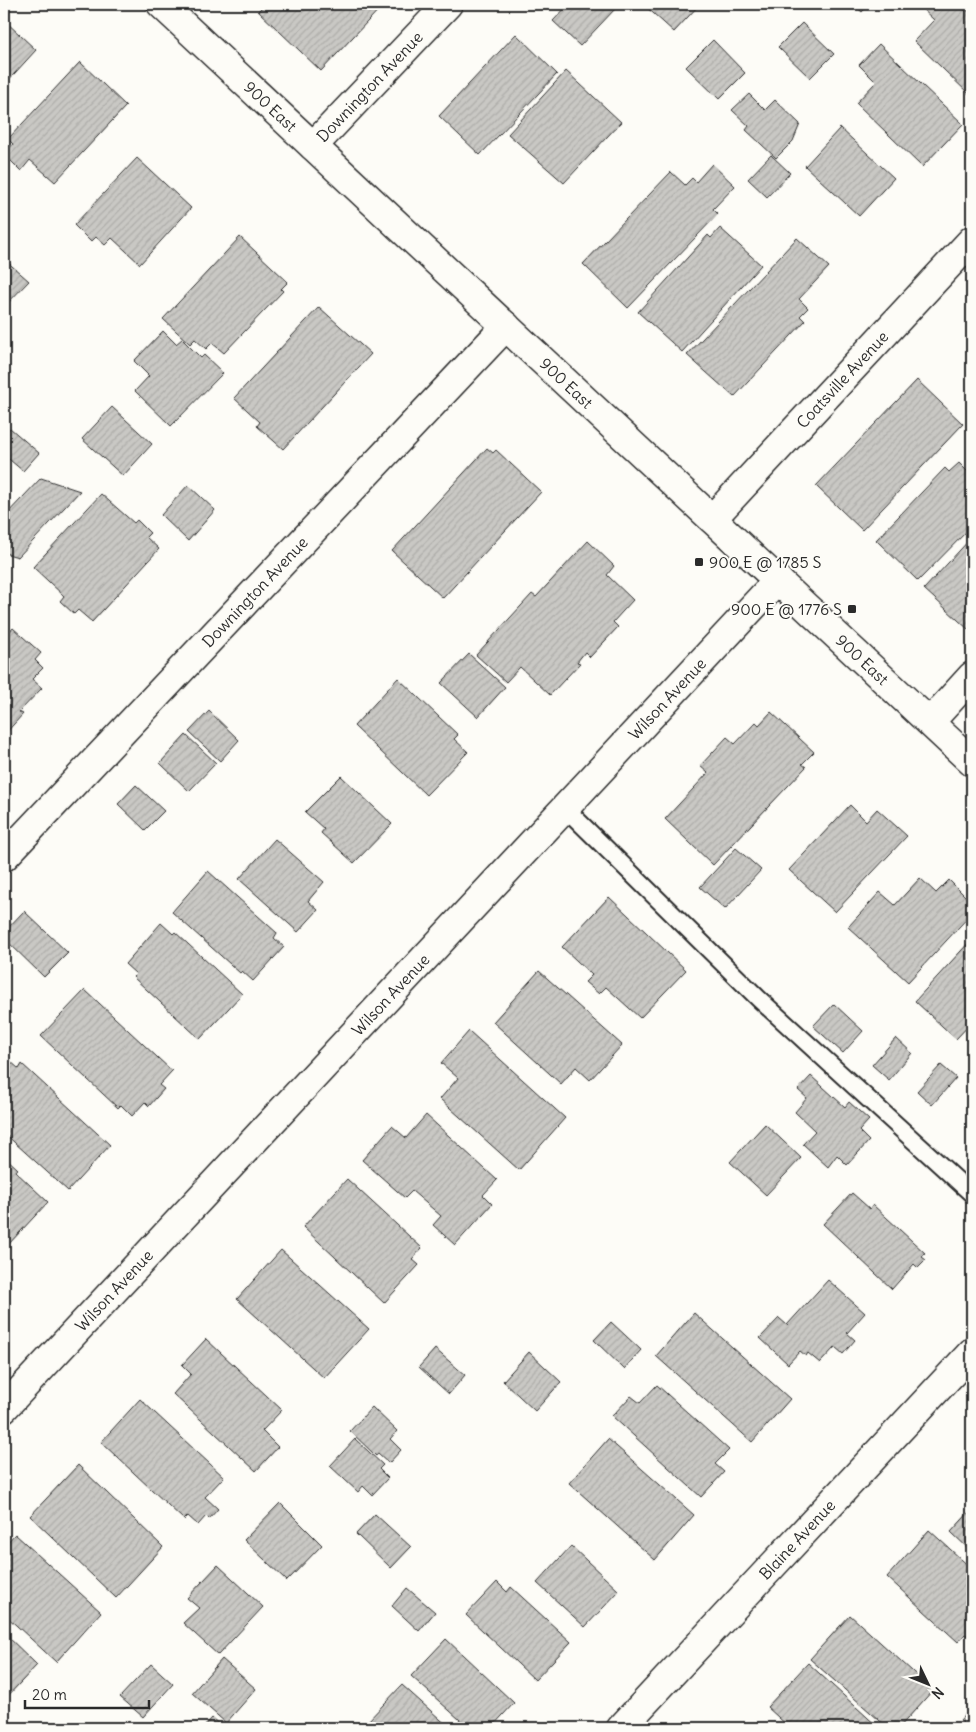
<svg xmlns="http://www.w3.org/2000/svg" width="976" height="1732" viewBox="0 0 976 1732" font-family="Delius,sans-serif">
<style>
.building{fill:url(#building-hatch);stroke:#2b2b2b}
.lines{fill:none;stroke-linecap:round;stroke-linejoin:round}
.lane-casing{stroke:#2b2b2b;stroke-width:20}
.street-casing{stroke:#2b2b2b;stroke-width:31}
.secondary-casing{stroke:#2b2b2b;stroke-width:31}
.lane{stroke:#fdfcf7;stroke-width:16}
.street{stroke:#fdfcf7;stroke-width:28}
.secondary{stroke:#fdfcf7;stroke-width:28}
.poi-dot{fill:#2b2b2b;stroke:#fdfcf7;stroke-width:2}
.labels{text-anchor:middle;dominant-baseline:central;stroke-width:4;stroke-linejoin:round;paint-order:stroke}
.street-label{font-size:16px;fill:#2b2b2b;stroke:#fdfcf7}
.poi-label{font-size:16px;fill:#2b2b2b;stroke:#fdfcf7;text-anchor:start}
</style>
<defs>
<pattern id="building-hatch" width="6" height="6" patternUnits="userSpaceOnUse" patternTransform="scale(1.25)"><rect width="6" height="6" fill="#c9c8c4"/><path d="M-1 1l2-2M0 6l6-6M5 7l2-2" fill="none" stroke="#adaca9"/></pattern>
</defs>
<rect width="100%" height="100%" fill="#fdfcf7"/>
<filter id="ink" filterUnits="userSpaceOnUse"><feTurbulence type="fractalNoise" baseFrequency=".02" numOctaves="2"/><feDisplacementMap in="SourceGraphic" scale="10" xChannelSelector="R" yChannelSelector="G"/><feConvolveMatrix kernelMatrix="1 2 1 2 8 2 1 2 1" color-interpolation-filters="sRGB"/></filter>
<g filter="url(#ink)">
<!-- building -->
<g class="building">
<path d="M265,4H384L321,71L258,11Z"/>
<path d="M569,4H612L616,8L580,46L553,21Z"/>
<path d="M643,4H700L674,32Z"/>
<path d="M853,4H869L862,12Z"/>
<path d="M917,4H960L972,15L971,96L914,41L934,20Z"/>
<path d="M4,20L36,50L4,85Z"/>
<path d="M802,23L834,54L810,78L778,47Z"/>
<path d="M516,34L557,74L480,155L439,116Z"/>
<path d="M713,40L745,73L719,99L686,67Z"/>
<path d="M879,44L963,124L922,167L856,103L876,82L859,65Z"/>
<path d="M80,62L126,106L55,182L30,160L21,171L4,154L13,144L8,139Z"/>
<path d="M566,71L621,122L564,183L508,134Z"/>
<path d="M749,94L765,110L775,100L800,124L793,141L776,158L746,130L749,126L732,110Z"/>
<path d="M840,128L894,178L859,216L805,166Z"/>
<path d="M771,155L790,173L767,197L748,179Z"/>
<path d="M137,158L191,208L140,264L112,238L105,245L96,237L91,242L74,225Z"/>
<path d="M712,164L735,186L713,209L718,214L628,308L583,264L671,172L685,185L692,178L696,182Z"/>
<path d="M720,228L761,265L682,352L638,312L708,235L711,238Z"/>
<path d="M240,237L288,282L281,289L283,291L224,353L212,343L206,349L195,339L190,344L163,319Z"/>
<path d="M797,238L829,267L799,299L808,308L800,316L805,321L734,397L687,355Z"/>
<path d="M4,259L29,281L4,307Z"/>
<path d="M319,307L371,354L283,449L257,426L260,422L234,398Z"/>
<path d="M163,331L176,344L182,339L201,358L204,355L223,373L171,426L135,391L149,376L134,361Z"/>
<path d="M917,380L963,424L862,530L816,486Z"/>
<path d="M112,407L152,444L123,476L82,439Z"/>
<path d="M10,428L39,453L23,471L4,455V436Z"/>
<path d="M487,448L493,453L496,450L541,492L443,598L392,551Z"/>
<path d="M959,463L972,476V526L918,581L876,540L945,468L949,472Z"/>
<path d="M41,478L80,491L18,557L4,553V517Z"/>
<path d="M188,485L215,510L188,541L161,515Z"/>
<path d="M101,494L134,523L137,520L150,533L146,537L159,549L92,622L78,610L74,614L60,601L64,596L33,567Z"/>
<path d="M972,537V626L969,630L924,589Z"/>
<path d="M588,541L614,566L607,575L633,600L613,622L618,627L590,657L585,652L577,662L580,663L550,695L520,667L506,682L476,655L532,594L536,597Z"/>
<path d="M13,628L41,653L35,660L43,668L32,679L42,688L19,712L23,714L4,735V638Z"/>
<path d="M469,654L505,687L478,717L441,683Z"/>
<path d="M398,678L458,735L454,739L468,752L426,795L354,726Z"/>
<path d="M209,711L239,740L220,761L189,732Z"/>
<path d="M771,712L814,752L802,764L806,767L713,865L665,819L708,773L700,766L727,737L735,744L756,722L759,725Z"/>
<path d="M186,735L216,763L189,791L160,763Z"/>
<path d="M341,776L392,824L354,863L321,833L324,829L305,812Z"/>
<path d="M136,785L164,811L145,830L118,804Z"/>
<path d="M850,805L866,821L877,809L907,836L835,912L789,870Z"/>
<path d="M275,839L324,882L308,901L318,910L298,932L239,879Z"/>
<path d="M736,848L761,870L725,909L700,887Z"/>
<path d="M208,871L277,933L274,938L284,947L253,981L242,971L240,973L172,912Z"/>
<path d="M920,878L936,893L949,880L972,903V913L908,982L848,927L880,892L895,905Z"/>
<path d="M609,897L686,970L640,1018L606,987L599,994L585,982L592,975L562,947Z"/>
<path d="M24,911L68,953L44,977L4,938V932Z"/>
<path d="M161,923L173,934L175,932L242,994L200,1039L133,977L136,974L125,964Z"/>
<path d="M972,939V1022L956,1039L915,1001Z"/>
<path d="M539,971L622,1045L590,1080L576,1067L561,1084L493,1022Z"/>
<path d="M85,990L172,1071L159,1085L164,1089L149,1106L145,1102L132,1116L121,1105L118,1108L41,1036Z"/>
<path d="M834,1004L863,1031L843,1053L813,1026Z"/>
<path d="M469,1031L565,1118L519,1170L440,1099L458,1078L441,1063Z"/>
<path d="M896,1038L912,1053L889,1080L872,1065Z"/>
<path d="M8,1059L19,1069L22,1064L110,1145L68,1191L4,1133V1060L5,1062Z"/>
<path d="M941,1065L956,1078L932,1105L917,1091Z"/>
<path d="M811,1076L845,1107L849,1102L869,1120L859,1131L869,1141L847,1165L837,1155L828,1167L803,1144L815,1131L795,1112L807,1098L798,1090Z"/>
<path d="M426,1115L497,1180L483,1195L492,1204L455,1245L433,1225L441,1216L412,1191L405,1198L362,1160L392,1126L406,1138Z"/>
<path d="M765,1124L801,1158L766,1195L730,1162Z"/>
<path d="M4,1156L18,1169L15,1171L48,1202L7,1246L4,1242Z"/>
<path d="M347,1179L422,1248L412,1259L419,1265L384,1303L303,1227Z"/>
<path d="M852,1193L870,1209L873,1205L925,1253L922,1257L926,1260L918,1268L914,1264L892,1289L823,1224Z"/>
<path d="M281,1250L369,1329L324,1378L237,1299Z"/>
<path d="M828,1280L865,1313L847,1333L855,1340L843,1354L835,1347L820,1363L808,1353L806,1356L800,1351L788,1364L760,1338L779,1318L787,1325Z"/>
<path d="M694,1313L790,1399L752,1442L656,1356Z"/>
<path d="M611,1322L641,1350L624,1369L594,1340Z"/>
<path d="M206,1339L282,1410L262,1431L278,1447L256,1471L173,1394L191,1374L182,1365Z"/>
<path d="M435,1349L465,1375L449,1394L419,1367Z"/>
<path d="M529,1352L561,1382L535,1411L503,1381Z"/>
<path d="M657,1385L729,1450L715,1464L724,1472L701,1497L612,1416L631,1396L640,1403Z"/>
<path d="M140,1399L224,1477L205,1497L218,1509L209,1519L206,1516L198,1525L188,1516L184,1520L101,1442Z"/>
<path d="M372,1407L397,1431L390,1439L401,1450L389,1463L378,1453L376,1456L350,1431Z"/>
<path d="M355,1439L383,1465L379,1469L388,1478L372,1495L363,1486L358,1492L330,1466Z"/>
<path d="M608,1439L694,1515L655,1560L569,1483Z"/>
<path d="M78,1465L163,1547L116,1598L30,1516Z"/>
<path d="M280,1503L322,1545L287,1581L244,1540Z"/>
<path d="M972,1509V1552L951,1532Z"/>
<path d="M375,1514L411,1547L391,1568L356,1534Z"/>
<path d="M929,1530L972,1569V1639L965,1634L958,1642L887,1577Z"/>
<path d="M15,1534L101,1612L56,1662L4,1614V1546Z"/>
<path d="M571,1546L619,1591L585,1627L537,1583Z"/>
<path d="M218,1565L263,1607L218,1655L183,1623L199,1608L187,1598Z"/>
<path d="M497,1582L507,1592L511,1587L571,1642L535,1680L466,1615Z"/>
<path d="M407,1588L435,1612L419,1631L392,1606Z"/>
<path d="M850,1615L933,1690L899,1728H888L810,1659Z"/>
<path d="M4,1633L37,1665L4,1700Z"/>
<path d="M446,1639L514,1703L491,1728H469L411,1676Z"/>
<path d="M222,1659L256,1689L226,1723L192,1693Z"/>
<path d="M808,1663L879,1728H790L767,1707Z"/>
<path d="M151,1664L173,1684L143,1717L120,1697Z"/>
<path d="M402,1685L450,1728H374L367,1722Z"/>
<path d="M972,1707V1728H970L960,1720Z"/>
<path d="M212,1718L223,1728H203Z"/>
</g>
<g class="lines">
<!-- lane casing -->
<g class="lane-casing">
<path id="lane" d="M565,808L759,999L972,1194"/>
</g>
<!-- street casing -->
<g class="street-casing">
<g id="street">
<path id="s1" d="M313,146L448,4"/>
<path id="s2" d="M712,519L972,240"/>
<path d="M930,722L972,676"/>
<path id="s3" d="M4,857L506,326"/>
<path id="s4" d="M4,1408L778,580"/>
<path id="s5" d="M621,1728L972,1352"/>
</g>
</g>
<!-- secondary casing -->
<g class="secondary-casing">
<g id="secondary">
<path id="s6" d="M161,4L972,762"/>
</g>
</g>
<!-- lane -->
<use href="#lane" class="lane"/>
<!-- street -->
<use href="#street" class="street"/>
<!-- secondary -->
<use href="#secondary" class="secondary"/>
</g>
</g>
<!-- markers -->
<g class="poi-dot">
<rect x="694" y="557" width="10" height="10" rx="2.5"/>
<rect x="847" y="604" width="10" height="10" rx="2.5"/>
</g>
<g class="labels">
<!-- street labels -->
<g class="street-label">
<text stroke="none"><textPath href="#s1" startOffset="82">Downington Avenue</textPath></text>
<text stroke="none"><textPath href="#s6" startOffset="150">900 East</textPath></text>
<text stroke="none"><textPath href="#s2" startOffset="191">Coatsville Avenue</textPath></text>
<text stroke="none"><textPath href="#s6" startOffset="555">900 East</textPath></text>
<text stroke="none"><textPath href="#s3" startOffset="365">Downington Avenue</textPath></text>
<text stroke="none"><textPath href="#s6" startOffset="960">900 East</textPath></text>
<text stroke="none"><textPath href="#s4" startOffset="971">Wilson Avenue</textPath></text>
<text stroke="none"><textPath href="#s4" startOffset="566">Wilson Avenue</textPath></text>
<text stroke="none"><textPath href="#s4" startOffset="161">Wilson Avenue</textPath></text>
<text stroke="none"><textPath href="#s5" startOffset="258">Blaine Avenue</textPath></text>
</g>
<!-- poi labels -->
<g class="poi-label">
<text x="709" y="562">900 E @ 1785 S</text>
<text x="842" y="609" text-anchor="end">900 E @ 1776 S</text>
</g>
</g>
<!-- margin -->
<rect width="976" height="1732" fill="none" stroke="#fdfcf7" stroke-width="20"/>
<rect x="10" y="10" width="956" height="1712" fill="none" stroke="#2b2b2b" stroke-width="2" filter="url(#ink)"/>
<!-- north arrow -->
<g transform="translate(928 1684) rotate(133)" stroke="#fdfcf7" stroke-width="4" paint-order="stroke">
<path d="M0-4L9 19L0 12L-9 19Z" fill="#2b2b2b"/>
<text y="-8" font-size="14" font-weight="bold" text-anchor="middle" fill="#2b2b2b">N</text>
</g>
<!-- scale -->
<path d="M25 1700v8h124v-8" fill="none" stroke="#2b2b2b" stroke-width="2.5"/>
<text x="32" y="1700" font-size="15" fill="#2b2b2b" stroke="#fdfcf7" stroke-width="4" paint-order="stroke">20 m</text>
</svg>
